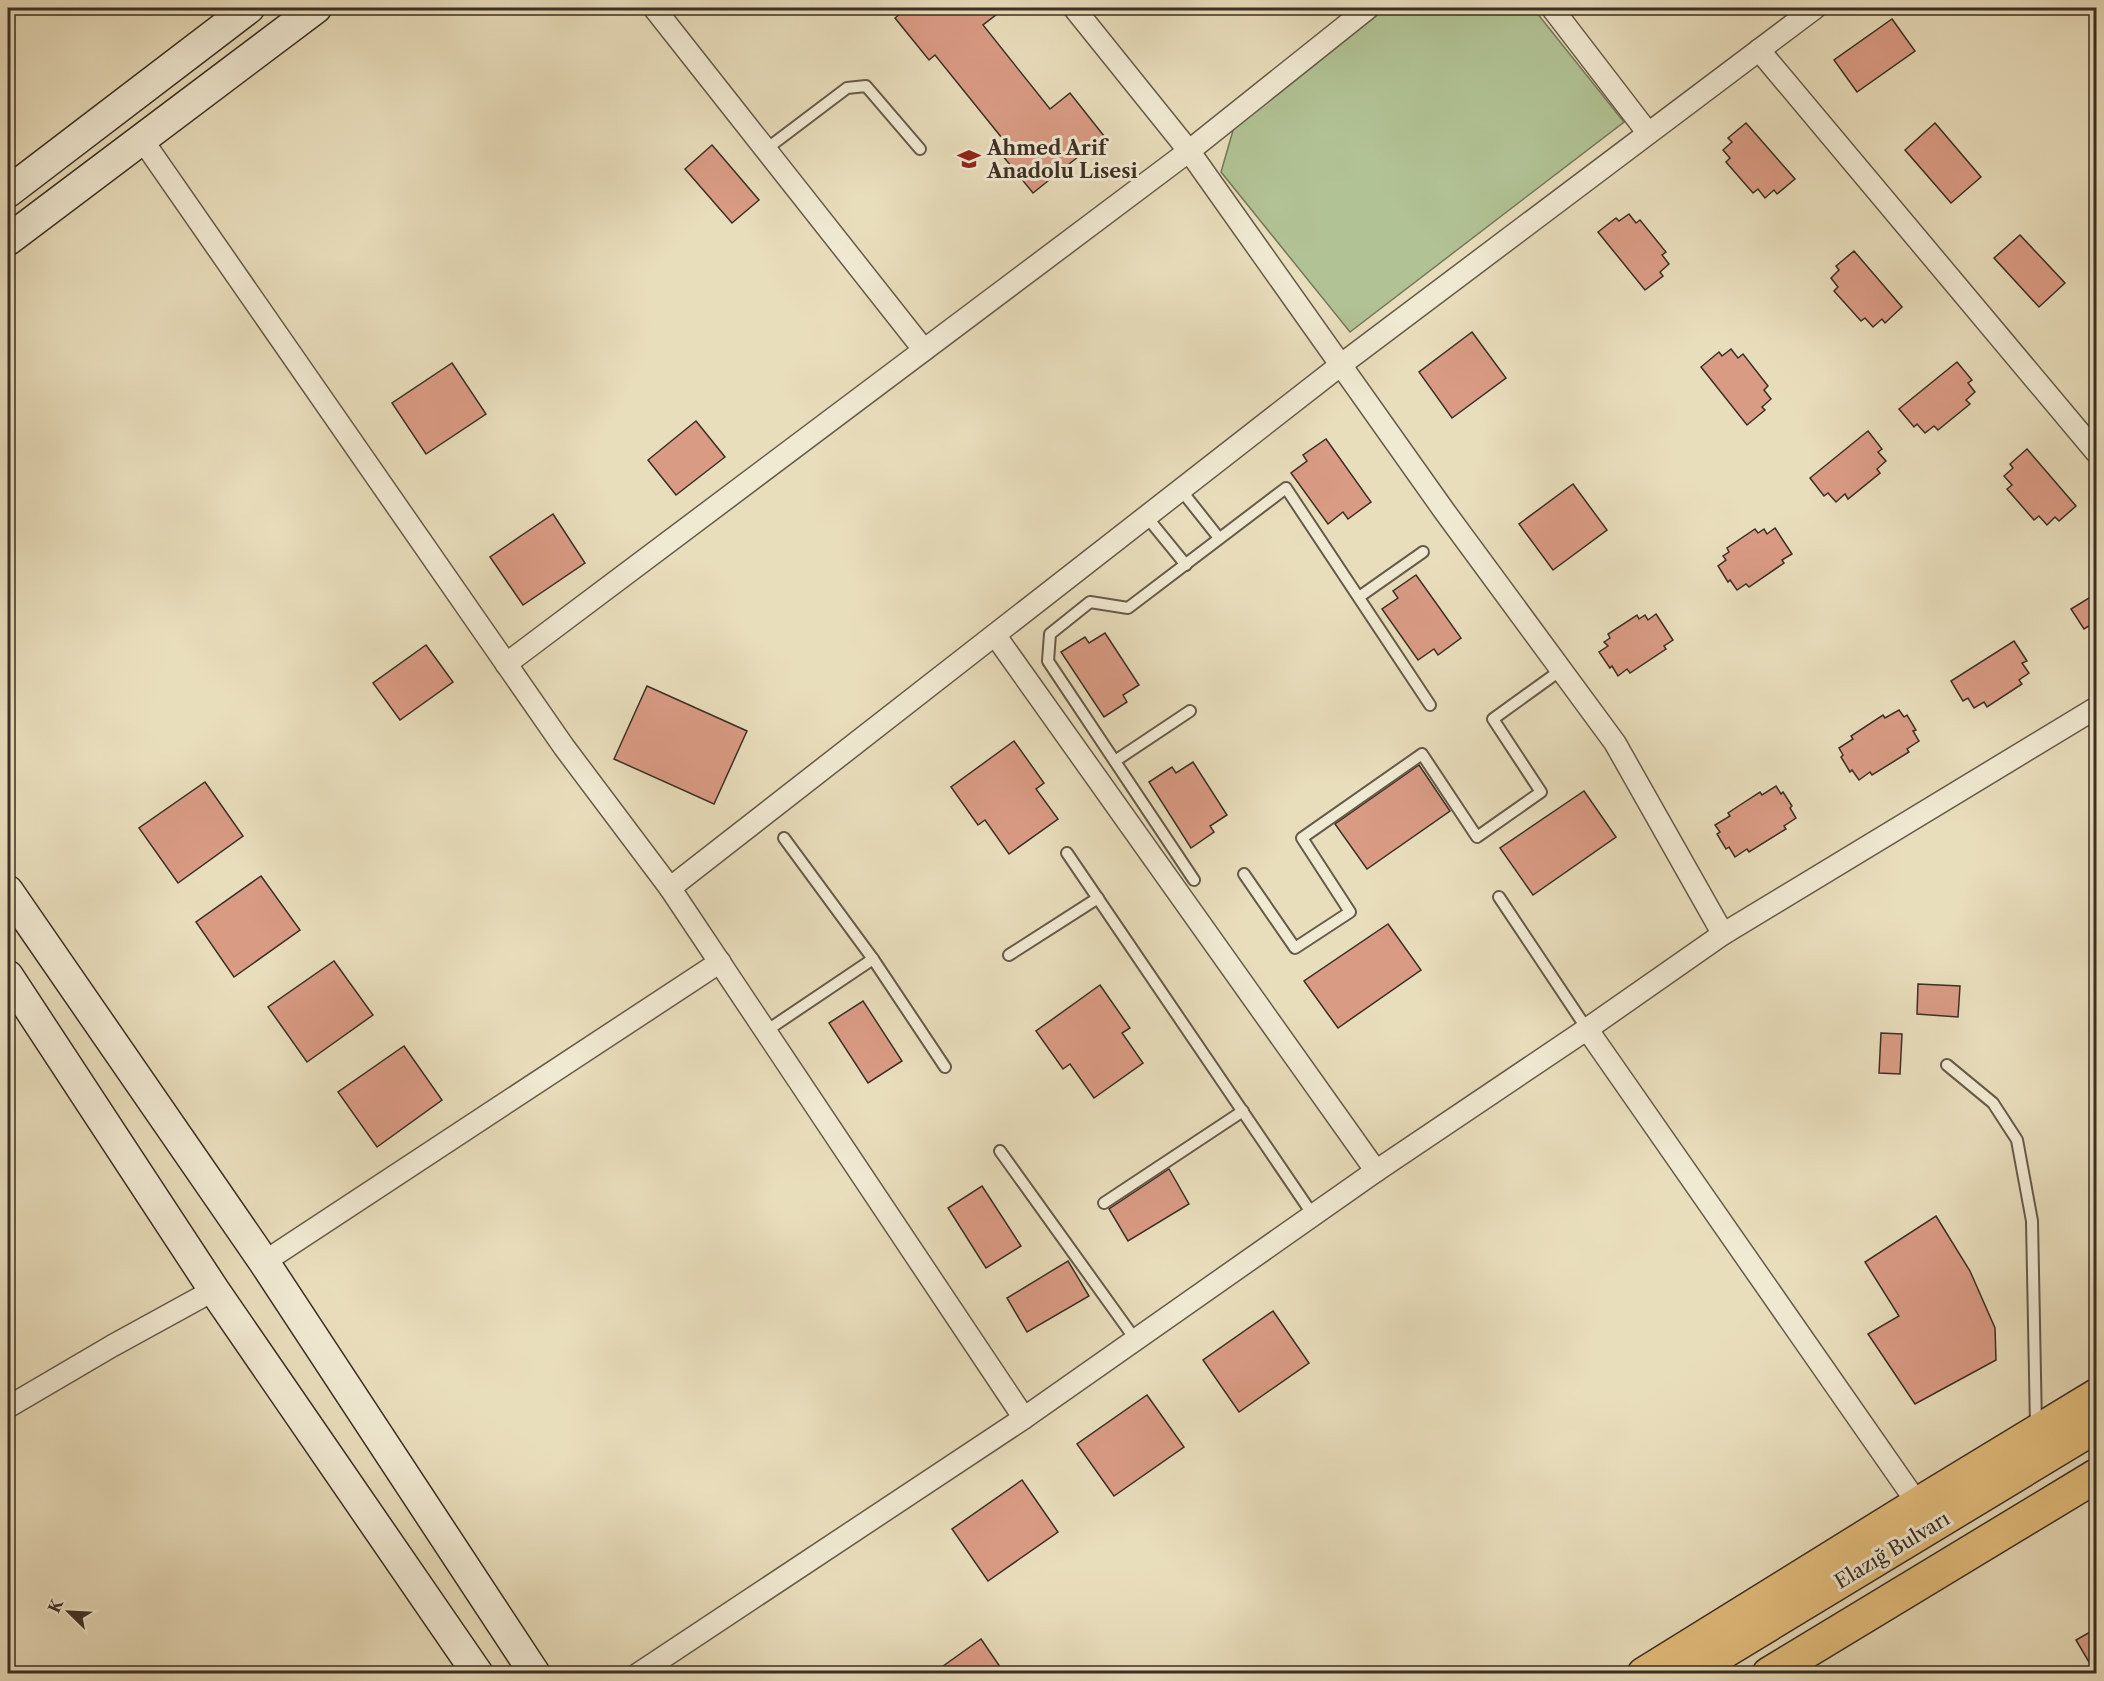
<svg xmlns="http://www.w3.org/2000/svg" width="2104" height="1681" viewBox="0 0 2104 1681" font-family="'Libre Caslon Text',serif">
<style>
.green{fill:#b1c294;stroke:#76785c;stroke-width:1.5}
.building{fill:#da9b85;stroke:#3b2f24;stroke-width:1.5}
.lines{fill:none;stroke-linecap:round;stroke-linejoin:round}
.lane-casing{stroke:#665b4a;stroke-width:14}
.street-casing{stroke:#665b4a;stroke-width:24}
.secondary-casing{stroke:#3b2f24;stroke-width:33}
.highway-casing{stroke:#3b2f24;stroke-width:36}
.lane{stroke:#f1ead3;stroke-width:10}
.street{stroke:#f1ead3;stroke-width:21}
.secondary{stroke:#f1ead3;stroke-width:30}
.highway{stroke:#e4bf7e;stroke-width:33}
.labels{text-anchor:middle;dominant-baseline:central;stroke-width:6;stroke-linejoin:round;paint-order:stroke}
.poi-label{font-size:20px;font-weight:bold;fill:#3b2f24;stroke:#f1ead3;text-anchor:start}
.street-label{font-size:20px;fill:#3b2f24;stroke:#f1ead3}
</style>
<rect width="100%" height="100%" fill="#e9debc"/>
<filter id="stains"><feTurbulence type="fractalNoise" baseFrequency=".00333" numOctaves="4"/><feColorMatrix values="0 0 0 0 .2 0 0 0 0 .09 0 0 0 0 .02 0 0 0 .5 -.17"/></filter>
<radialGradient id="worn" r=".72"><stop offset=".6" stop-color="#630" stop-opacity="0"/><stop offset="1" stop-color="#630" stop-opacity=".3"/></radialGradient>
<!-- green -->
<path class="green" d="M1386,8H1533L1624,122L1350,332L1221,172L1234,127Z"/>
<!-- building -->
<g class="building">
<path d="M907,8H1005L983,25L1050,109L1070,93L1104,136L1033,193L998,150L1006,143L935,55L929,60L895,18Z"/>
<path d="M1892,19L1915,51L1857,92L1834,60Z"/>
<path d="M1746,123L1795,179L1777,194L1774,190L1765,198L1758,189L1753,193L1726,162L1730,158L1723,150L1732,142L1728,138Z"/>
<path d="M1935,123L1981,177L1951,203L1905,150Z"/>
<path d="M712,145L759,200L732,223L685,169Z"/>
<path d="M1629,214L1636,223L1640,220L1666,252L1662,255L1669,264L1660,272L1663,276L1645,290L1598,232L1616,218L1619,221Z"/>
<path d="M2020,235L2065,283L2039,307L1994,258Z"/>
<path d="M1854,251L1902,307L1885,323L1882,319L1873,327L1865,318L1861,321L1834,291L1838,287L1831,278L1839,270L1836,266Z"/>
<path d="M1472,332L1506,378L1452,418L1419,372Z"/>
<path d="M1731,349L1738,358L1743,354L1768,386L1764,390L1771,399L1762,407L1765,410L1747,425L1701,367L1719,352L1722,356Z"/>
<path d="M1957,362L1972,380L1968,383L1975,392L1966,400L1970,404L1938,430L1934,426L1925,433L1917,424L1914,427L1899,409Z"/>
<path d="M452,363L486,414L426,454L392,403Z"/>
<path d="M696,421L725,457L676,495L648,460Z"/>
<path d="M1868,431L1882,449L1878,452L1886,461L1877,469L1880,473L1848,499L1845,494L1836,502L1828,493L1824,496L1810,478Z"/>
<path d="M1326,439L1371,502L1348,519L1343,512L1328,524L1291,473L1307,461L1303,455Z"/>
<path d="M2027,449L2076,506L2059,521L2055,517L2047,525L2039,516L2034,520L2007,489L2012,485L2004,476L2013,468L2010,464Z"/>
<path d="M1573,484L1607,530L1553,570L1519,524Z"/>
<path d="M553,514L585,563L523,605L490,557Z"/>
<path d="M1775,528L1792,554L1782,560L1784,563L1749,587L1746,584L1737,590L1730,580L1728,582L1718,566L1726,560L1723,556L1729,552L1727,548L1755,529L1758,533L1764,529L1767,534Z"/>
<path d="M1416,575L1461,638L1438,655L1434,649L1418,660L1382,609L1398,598L1393,591Z"/>
<path d="M2097,593V621L2084,629L2071,609Z"/>
<path d="M1656,614L1673,640L1664,646L1666,649L1630,673L1627,669L1618,676L1612,666L1610,668L1599,652L1608,646L1604,642L1610,638L1608,634L1637,615L1639,619L1645,615L1648,620Z"/>
<path d="M1105,633L1139,685L1123,695L1127,702L1104,717L1061,652L1085,637L1089,643Z"/>
<path d="M2014,641L2027,661L2022,663L2029,673L2019,680L2022,684L1987,707L1984,702L1974,708L1968,698L1963,701L1951,681Z"/>
<path d="M426,645L453,682L400,720L373,683Z"/>
<path d="M647,686L747,731L714,804L614,759Z"/>
<path d="M1899,710L1904,717L1907,715L1916,730L1913,731L1919,741L1907,749L1909,752L1872,775L1870,772L1859,780L1852,770L1850,772L1841,757L1843,755L1839,748L1853,739L1851,736L1883,715L1885,718Z"/>
<path d="M1014,741L1044,783L1036,789L1058,819L1009,854L985,820L978,825L951,787Z"/>
<path d="M1193,762L1227,815L1210,826L1214,832L1191,848L1149,782L1172,767L1176,773Z"/>
<path d="M1419,765L1450,811L1367,869L1335,824Z"/>
<path d="M205,782L243,836L178,883L139,828Z"/>
<path d="M1776,786L1781,794L1783,792L1792,806L1790,808L1796,818L1784,826L1786,829L1749,852L1747,849L1735,857L1729,847L1726,849L1717,834L1720,832L1715,825L1730,816L1728,813L1737,807L1760,792L1762,795Z"/>
<path d="M1584,791L1616,837L1533,895L1500,848Z"/>
<path d="M261,876L300,930L234,977L196,922Z"/>
<path d="M1388,924L1421,970L1338,1028L1304,981Z"/>
<path d="M334,961L373,1015L307,1062L268,1007Z"/>
<path d="M1918,984L1960,986L1958,1017L1917,1014Z"/>
<path d="M1100,985L1130,1028L1122,1033L1143,1063L1094,1098L1070,1064L1063,1069L1036,1031Z"/>
<path d="M863,1001L902,1061L868,1083L829,1023Z"/>
<path d="M1881,1033L1902,1034L1900,1074L1879,1073Z"/>
<path d="M404,1046L442,1100L377,1147L338,1092Z"/>
<path d="M1169,1169L1189,1204L1128,1241L1109,1209Z"/>
<path d="M982,1186L1021,1246L986,1268L948,1208Z"/>
<path d="M1936,1216L1970,1271L1995,1328L1996,1360L1915,1404L1868,1334L1899,1316L1865,1262Z"/>
<path d="M1068,1261L1089,1296L1027,1332L1007,1298Z"/>
<path d="M1273,1311L1309,1363L1239,1412L1203,1360Z"/>
<path d="M1147,1395L1184,1447L1114,1496L1077,1444Z"/>
<path d="M1022,1480L1058,1532L988,1581L952,1529Z"/>
<path d="M2097,1628V1674H2096L2076,1640Z"/>
<path d="M981,1639L1005,1674H932Z"/>
</g>
<g class="lines">
<!-- lane casing -->
<g class="lane-casing">
<g id="lane">
<path d="M765,150L847,88L866,86L920,149"/>
<path d="M1181,490L1219,538"/>
<path d="M1146,516L1186,565"/>
<path d="M1359,597L1423,552"/>
<path d="M1115,761L1190,711"/>
<path d="M784,838L873,959L945,1067"/>
<path d="M1067,853L1313,1215"/>
<path d="M1244,874L1295,948L1350,912L1302,838L1422,754L1477,837L1541,792L1493,719L1561,670"/>
<path d="M1194,880L1048,661L1050,634L1090,602L1128,608L1286,488L1430,705"/>
<path d="M1499,897L1587,1029"/>
<path d="M1009,955L1098,898"/>
<path d="M766,1031L873,959"/>
<path d="M1947,1065L1993,1103L2017,1140L2032,1221L2036,1426"/>
<path d="M1000,1151L1135,1339"/>
<path d="M1104,1203L1243,1111"/>
</g>
</g>
<!-- street casing -->
<g class="street-casing">
<g id="street">
<path d="M654,8L924,350"/>
<path d="M1074,8L1189,151L1445,512L1615,743L1723,934"/>
<path d="M1552,8L1648,133"/>
<path d="M1759,50L2096,452"/>
<path d="M141,138L564,747L670,888L1024,1418"/>
<path d="M995,635L1376,1171"/>
<path d="M506,664L1189,151L1368,8"/>
<path d="M670,888L1342,364L1815,8"/>
<path d="M1587,1029L1918,1504"/>
<path d="M264,1262L720,962"/>
<path d="M8,1407L112,1346L214,1290"/>
<path d="M638,1674L1024,1418L1376,1171L1587,1029L1723,934L2096,708"/>
</g>
</g>
<!-- secondary casing -->
<g class="secondary-casing">
<g id="secondary">
<path d="M8,192L249,8"/>
<path d="M8,240L316,8"/>
<path d="M8,891L264,1262L535,1674"/>
<path d="M8,976L214,1290L478,1674"/>
</g>
</g>
<!-- highway casing -->
<g class="highway-casing">
<g id="highway">
<path d="M1644,1674L1918,1504L2096,1396"/>
<path d="M1687,1674L2096,1426"/>
<path d="M1769,1674L2096,1476"/>
</g>
</g>
<!-- lane -->
<use href="#lane" class="lane"/>
<!-- street -->
<use href="#street" class="street"/>
<!-- secondary -->
<use href="#secondary" class="secondary"/>
<!-- highway -->
<use href="#highway" class="highway"/>
</g>
<!-- icons -->
<defs>
<g id="school-bare" transform="scale(1.8)"><path d="M0-5L7-2L0 1L-7-2ZM-4 1L0 2.5L4 1V4Q0 6-4 4Z" fill="#8f2418" stroke="#f1ead3" stroke-width="2.5" paint-order="stroke"/></g>
</defs>
<g fill-rule="evenodd">
<use href="#school-bare" x="969" y="159"/>
</g>
<g class="labels">
<!-- poi labels -->
<g class="poi-label">
<text x="987" y="148">Ahmed Arif<tspan x="987" dy="23">Anadolu Lisesi</tspan></text>
</g>
<!-- street labels -->
<g class="street-label">
<text transform="translate(1892 1550) rotate(-31)">Elazığ Bulvarı</text>
</g>
</g>
<!-- margin -->
<rect width="2104" height="1681" fill="none" stroke="#e9debc" stroke-width="30"/>
<rect x="9" y="9" width="2086" height="1663" fill="none" stroke="#3b2f24" stroke-width="3"/>
<rect x="15" y="15" width="2074" height="1651" fill="none" stroke="#3b2f24" stroke-width="1.5"/>
<!-- north arrow -->
<g transform="translate(69 1612) rotate(294)" stroke="#f1ead3" stroke-width="4.5" paint-order="stroke">
<path d="M0-4.5L10 22L0 15L-10 22Z" fill="#3b2f24"/>
<text y="-9" font-size="16" font-weight="bold" text-anchor="middle" fill="#3b2f24">K</text>
</g>
<rect width="100%" height="100%" filter="url(#stains)"/>
<rect width="100%" height="100%" fill="url(#worn)"/>
</svg>
